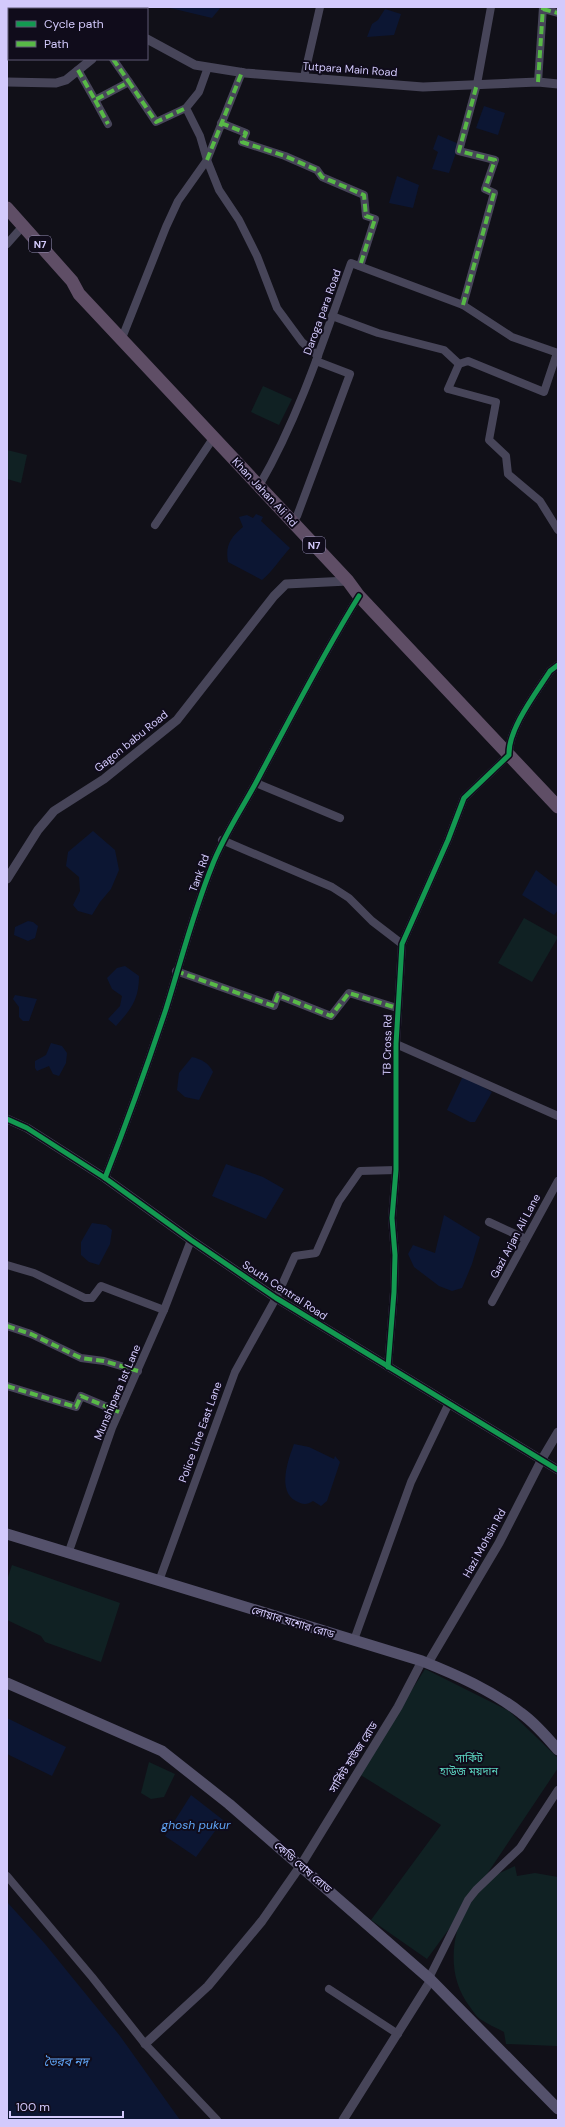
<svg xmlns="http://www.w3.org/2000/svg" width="565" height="2127" viewBox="0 0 565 2127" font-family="'DM Sans','Noto Sans Bengali',sans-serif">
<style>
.green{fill:#102123}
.water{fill:#0c1633}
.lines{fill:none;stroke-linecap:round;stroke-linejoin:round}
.minor{stroke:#474559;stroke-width:8}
.tertiary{stroke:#474559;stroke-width:9}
.secondary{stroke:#54516b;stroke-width:11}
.trunk{stroke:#5f4e66;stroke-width:13}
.quiet{stroke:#58b947;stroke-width:4;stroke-dasharray:8 4;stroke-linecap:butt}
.cycleway-casing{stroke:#100c1b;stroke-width:8}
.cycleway{stroke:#139951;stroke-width:5}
.labels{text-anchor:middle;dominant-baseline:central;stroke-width:4;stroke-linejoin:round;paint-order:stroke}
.shield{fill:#100c1b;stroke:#9891b8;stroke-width:1}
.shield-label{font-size:10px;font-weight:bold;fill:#d3cafc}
.street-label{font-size:11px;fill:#d3cafc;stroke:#100c1b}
.park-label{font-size:11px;fill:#5cd6c1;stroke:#100c1b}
.water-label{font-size:12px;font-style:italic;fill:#5fa4f5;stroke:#100c1b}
</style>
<rect width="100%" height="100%" fill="#111018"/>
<!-- green -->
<g class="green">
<path d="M263,386L292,399L279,425L251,412Z"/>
<path d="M7,450L27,455L21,483L7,479Z"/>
<path d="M524,918L558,937L532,982L498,963Z"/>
<path d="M12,1565L120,1603L101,1662L45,1642L41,1636L7,1620V1580Z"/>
<path d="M425,1669L509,1711L558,1758V1768L475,1892L491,1877L515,1866L517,1876L535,1873L558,1877L557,2046L506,2044L504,2032C497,2028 487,2024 480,2019C476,2016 473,2011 470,2007C446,1976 451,1935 468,1903L427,1959L371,1920L441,1825L359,1774Z"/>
<path d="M149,1762L175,1774L164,1797L151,1799L141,1793Z"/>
</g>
<!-- water -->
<g class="water">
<path d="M166,7H221L212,18Z"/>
<path d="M385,9L401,14L394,35L367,37L372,24L378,20Z"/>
<path d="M484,106L505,113L498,135L476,128Z"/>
<path d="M438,135L459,144L449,173L432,169L438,152L433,149Z"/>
<path d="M397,176L419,185L413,208L389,203Z"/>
<path d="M256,514L263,517L261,521L290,548C280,559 273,571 262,580L228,562C225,545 231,537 243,527L239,517L247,515L253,518Z"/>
<path d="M93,831L115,850L119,870L111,889L100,902L92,915L78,911L73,905L80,891L79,877L66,866L68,852Z"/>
<path d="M536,870L558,887V910L554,915L522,895Z"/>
<path d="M28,921L33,922L38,926L35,938L28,941L14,935L15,927Z"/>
<path d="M125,966L139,976C139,1000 131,1009 116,1026L108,1019L120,1006L122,996L112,989L107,978L117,968Z"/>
<path d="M15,995L37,999L29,1021H23L19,1017V1007L13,999Z"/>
<path d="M51,1043L62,1046L67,1053L66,1063L59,1076L53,1074L49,1066L37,1071L35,1068V1061L46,1055Z"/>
<path d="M192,1057C201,1059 209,1063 213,1072L199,1100L185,1097L177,1090L179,1073Z"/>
<path d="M463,1076L492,1092L475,1122H470L447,1110Z"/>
<path d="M226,1164L263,1177L284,1189L266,1219L212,1196Z"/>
<path d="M444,1215L480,1237L472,1264L462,1288L452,1291L439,1286L414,1267L408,1254L413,1245L435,1253Z"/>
<path d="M92,1223L106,1225L112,1230L110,1244L99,1265L89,1262L81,1255V1242Z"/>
<path d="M294,1444L309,1447L334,1459L335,1456L340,1462L327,1501L321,1506L313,1501C307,1505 303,1505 296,1501C277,1491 288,1460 294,1444Z"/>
<path d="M7,1718L66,1747L52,1776L7,1754Z"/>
<path d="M191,1795L223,1820L196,1857L165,1836Z"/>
<path d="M7,1902L45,1944L120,2036L180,2120H7Z"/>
</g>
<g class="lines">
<!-- minor -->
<g class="minor">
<path d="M543,9L558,13"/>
<path d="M7,12H9"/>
<path d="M7,34H9"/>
<path d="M113,59L129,82"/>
<path d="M208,67L199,92L186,108L200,136L207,160L219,190L239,220L257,256L277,308L302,342L318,356"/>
<path d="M78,70L95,100L129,82L156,122L186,108"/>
<path d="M304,77L320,7"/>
<path d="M538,82L543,7"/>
<path d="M95,100L108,124"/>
<path d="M221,123L246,133L242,142L285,156L317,170L322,177L364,195L366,216L375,219L360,266"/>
<path d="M7,244L23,226"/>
<path d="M463,305L494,193L485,189L495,160L459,151L477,84L491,7"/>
<path d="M332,316L378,333L444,350L459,364"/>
<path d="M122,338L166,227L178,201L207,160L242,72"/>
<path d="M557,353L544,392L468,361L459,364L448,389L496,402L489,440L506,456L508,474L540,501L558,530"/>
<path d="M259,486C299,417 324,339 351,263L463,305L512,337L558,353"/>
<path d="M297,516L350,374L316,361"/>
<path d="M155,525L214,437"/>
<path d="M256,783L340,818"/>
<path d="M222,840L332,887L349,898L372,921L402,944"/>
<path d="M176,971L274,1006L278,995L331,1016L349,993L397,1008"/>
<path d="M396,1044L558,1116"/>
<path d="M105,1178C127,1122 147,1066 166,1009C181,961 193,913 212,866C224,834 244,806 260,775C292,715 323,654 359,596"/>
<path d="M489,1222L526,1239"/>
<path d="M7,1265L34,1273L85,1298H92L101,1286L164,1310"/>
<path d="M492,1302L558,1181"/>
<path d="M7,1326L31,1334L81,1358L104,1361L138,1371"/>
<path d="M388,1367L394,1292L395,1255L392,1218L396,1170V1044L402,944L448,840L464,798L509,755C508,729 536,693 550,671L558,665"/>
<path d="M7,1386L76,1407L81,1396L119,1412"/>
<path d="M68,1554L112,1428L164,1310L191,1240"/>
<path d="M159,1581L235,1372L276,1298L295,1256L316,1253L339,1201L360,1171L396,1170"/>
<path d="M354,1640L411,1482L449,1403"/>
<path d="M7,1876L92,1977L145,2044L217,2120"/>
<path d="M429,1978L468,1900L476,1890L520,1848L558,1790"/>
<path d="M329,1989L398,2034"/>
</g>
<!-- tertiary -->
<g class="tertiary">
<path d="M147,39L195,65L245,73L423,87L538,82L558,84"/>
<path d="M7,82L56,83L66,80L92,59"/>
<path d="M7,879L38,830L54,811L104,779L177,720L274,596L286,584L348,581"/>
<path d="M7,1119L27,1128L105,1178L191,1240L276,1298L558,1470"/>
<path d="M428,1663L499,1543L542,1459L558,1432"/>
<path d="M145,2044L208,1986L262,1921L301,1865L398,1707L422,1661"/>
<path d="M343,2120L431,1980"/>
</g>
<!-- secondary -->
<g class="secondary">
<path d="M7,1534L422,1661C457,1675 491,1690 521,1713C535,1723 547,1737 558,1750"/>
<path d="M7,1683L162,1751L229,1804L431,1980L558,2109"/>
</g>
<!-- trunk -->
<path class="trunk" d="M7,208L72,281L79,294L348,581L359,596L558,807"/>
<!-- quiet -->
<g class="quiet">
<path d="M543,9L558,13"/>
<path d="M7,34H9"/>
<path d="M113,59L129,82"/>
<path d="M78,70L95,100L129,82L156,122L186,108"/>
<path d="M538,82L543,7"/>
<path d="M95,100L108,124"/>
<path d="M221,123L246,133L242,142L285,156L317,170L322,177L364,195L366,216L375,219L360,266"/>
<path d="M207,160L242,72"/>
<path d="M463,305L494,193L485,189L495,160L459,151L477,84"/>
<path d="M176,971L274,1006L278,995L331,1016L349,993L397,1008"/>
<path d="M7,1326L31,1334L81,1358L104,1361L138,1371"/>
<path d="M7,1386L76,1407L81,1396L119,1412"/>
</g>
<!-- cycleway casing -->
<g class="cycleway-casing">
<g id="cycleway">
<path d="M7,1119L27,1128L105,1178L191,1240L276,1298L558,1470"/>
<path d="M105,1178C127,1122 147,1066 166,1009C181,961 193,913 212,866C224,834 244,806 260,775C292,715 323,654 359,596"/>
<path d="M388,1367L394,1292L395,1255L392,1218L396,1170V1044L402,944L448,840L464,798L509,755C508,729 536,693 550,671L558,665"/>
</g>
</g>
<!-- cycleway -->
<use href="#cycleway" class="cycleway"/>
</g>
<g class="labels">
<!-- shield labels -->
<g class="shield">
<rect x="29" y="236" width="22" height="16" rx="3"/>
<rect x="303" y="537" width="22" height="16" rx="3"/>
</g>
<g class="shield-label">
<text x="40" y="244">N7</text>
<text x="314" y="545">N7</text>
</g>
<!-- street labels -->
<g class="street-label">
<text transform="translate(350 69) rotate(4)">Tutpara Main Road</text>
<text transform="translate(322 312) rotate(-70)">Daroga para Road</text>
<text transform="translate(265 492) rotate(47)">Khan Jahan Ali Rd</text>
<text transform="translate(131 741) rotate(-39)">Gagon babu Road</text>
<text transform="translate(199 873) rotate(-70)">Tank Rd</text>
<text transform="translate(387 1045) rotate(-89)">TB Cross Rd</text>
<text transform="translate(515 1236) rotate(-62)">Gazi Arjan Ali Lane</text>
<text transform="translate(285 1290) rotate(33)">South Central Road</text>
<text transform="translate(117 1392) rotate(-67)">Munshipara 1st Lane</text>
<text transform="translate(200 1432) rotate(-70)">Police Line East Lane</text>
<text transform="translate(484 1543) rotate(-61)">Hazi Mohsin Rd</text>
<text transform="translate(293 1622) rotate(17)">লোয়ার যশোর রোড</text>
<text transform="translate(353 1757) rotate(-58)">সার্কিট হাউজ রোড</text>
<text transform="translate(303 1867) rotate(41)">কেডি ঘোষ রোড</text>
</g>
<!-- park labels -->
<g class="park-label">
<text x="469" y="1758">সার্কিট<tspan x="469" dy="13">হাউজ ময়দান</tspan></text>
</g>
<!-- water labels -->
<g class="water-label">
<text x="196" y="1825">ghosh pukur</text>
<text x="66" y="2062">ভৈরব নদ</text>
</g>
</g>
<!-- border -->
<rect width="565" height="2127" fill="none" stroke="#d3cafc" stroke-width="16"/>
<!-- legend -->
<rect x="8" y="8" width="140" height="52" fill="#100c1b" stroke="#5e5875"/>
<rect x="16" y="21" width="20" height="6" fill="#139951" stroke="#5e5875"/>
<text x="44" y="28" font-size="12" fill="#d3cafc">Cycle path</text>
<rect x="16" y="41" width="20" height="6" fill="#58b947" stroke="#5e5875"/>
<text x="44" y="48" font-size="12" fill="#d3cafc">Path</text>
<!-- scale -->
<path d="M10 2111v6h113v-6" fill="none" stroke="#d3cafc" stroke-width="2"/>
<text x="16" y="2111" font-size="12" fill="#d3cafc" stroke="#100c1b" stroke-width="3" paint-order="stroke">100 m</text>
</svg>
